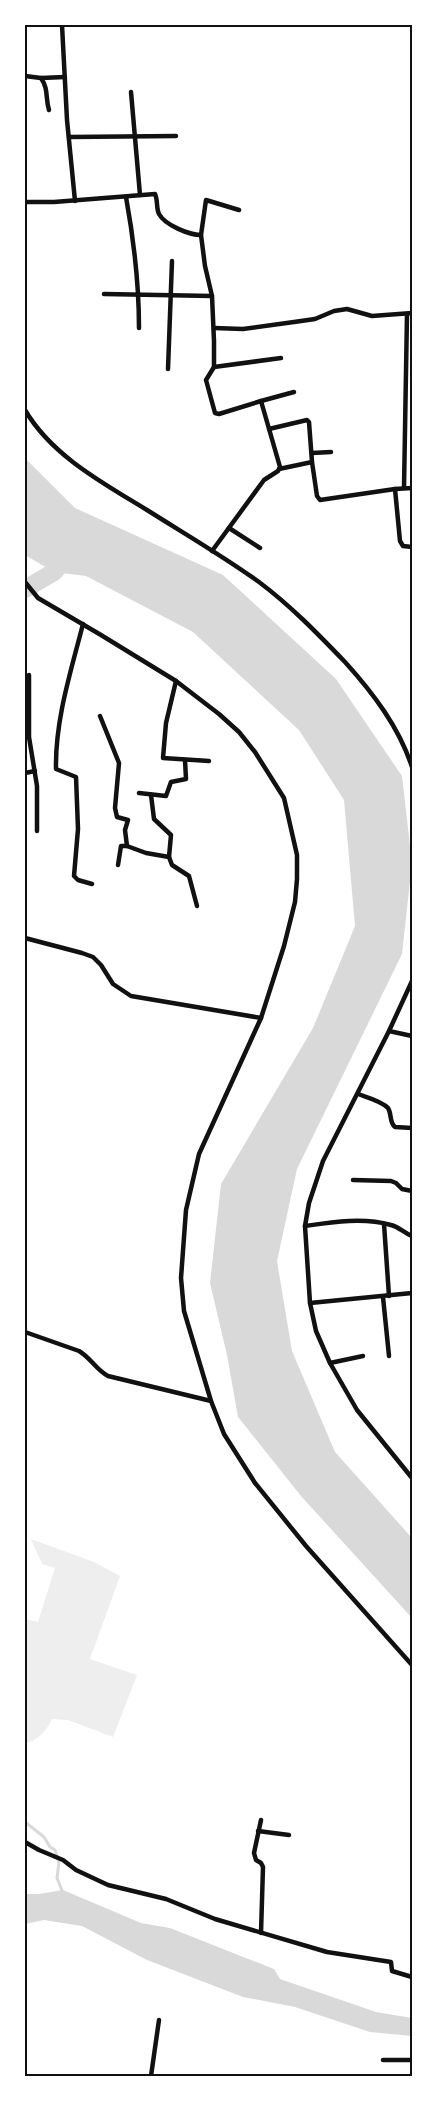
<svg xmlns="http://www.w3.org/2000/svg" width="437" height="2101" viewBox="0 0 437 2101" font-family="'Space Grotesk',sans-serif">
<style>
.green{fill:#eee}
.water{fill:#d9d9d9}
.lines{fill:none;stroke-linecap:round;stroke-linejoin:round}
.stream{stroke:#d9d9d9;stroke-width:3}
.river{stroke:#d9d9d9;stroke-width:18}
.minor{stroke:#111;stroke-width:4.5}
.neatline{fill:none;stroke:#111;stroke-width:2}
</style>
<rect width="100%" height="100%" fill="#fff"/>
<!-- green -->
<path class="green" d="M31,1539L94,1562L120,1576L90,1659L137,1675L113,1737L68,1720L52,1719C45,1733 40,1738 25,1744V1619L38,1622L55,1568L42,1564Z"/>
<!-- water -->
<g class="water">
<path d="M25,458L75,508L223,575L336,679L402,776L412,863L402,954L297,1169L277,1261L292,1351L335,1452L412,1538V1618L301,1496L238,1417L227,1355L210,1283L221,1184L313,1028L355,926L344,800L299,730L193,632L86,576L54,572L25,555Z"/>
<path d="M63,1890L141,1923L170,1928L274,1969L280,1979L376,2012L412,2018V2036L370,2032L295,2007L243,1997L147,1960L82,1926L44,1920L25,1924V1894H39Z"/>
</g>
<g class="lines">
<!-- stream -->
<path class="stream" d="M25,1822L44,1837L50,1847L55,1850L59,1862L57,1878L63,1893"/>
<!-- river -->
<path class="river" d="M25,589L54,572L69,554"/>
<!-- minor -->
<g class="minor">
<path d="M62,25L67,120L75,201"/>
<path d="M25,76L41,78L65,77"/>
<path d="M41,78C49,90 45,97 49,110"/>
<path d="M131,92L140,195"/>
<path d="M69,137L176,136"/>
<path d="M126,197C134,241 139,283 139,328"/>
<path d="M25,202H54L155,194C158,200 156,208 159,214C165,225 189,235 201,235"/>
<path d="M104,294L212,296"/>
<path d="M214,328L243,329L294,322L315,319L334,311L347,309L372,316L412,313"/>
<path d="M214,367L281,358"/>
<path d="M168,369L172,261"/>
<path d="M261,401L294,392"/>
<path d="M25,410C52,456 103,483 147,510C185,534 223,556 259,582C291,606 318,634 345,662C373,693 399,727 412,767"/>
<path d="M269,429L307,420L309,422L312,462L279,469"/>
<path d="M312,453L331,452"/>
<path d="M312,462L317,496L320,500L395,489L412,488"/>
<path d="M404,488L407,314"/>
<path d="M395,489L400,541L403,546L412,547"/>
<path d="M229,528L260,548"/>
<path d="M212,551L264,480L278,471L280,467L261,401L219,414L215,413L206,380L214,367V341L212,296L205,266L201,235L206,200L239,210"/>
<path d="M25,582L38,598L101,635L176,681L219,714L239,732L255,752L284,798L297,855V879L295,902L284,946L261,1018L199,1154L186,1210L181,1278L184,1311L211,1401L224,1434L255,1483L306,1546L412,1665"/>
<path d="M83,624C71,671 55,720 56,769L76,777L78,829L74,876L78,880L92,884"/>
<path d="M29,675V737L37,786V831"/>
<path d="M176,681L166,723L163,758L209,761"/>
<path d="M100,716L119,763L115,808L117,817L128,820L125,830L127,846"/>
<path d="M25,773L35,771"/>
<path d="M139,793L166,796L171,782L186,779L185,760"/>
<path d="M169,857L172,865L189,876L197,906"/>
<path d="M118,865L121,846H127L146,853L169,857L171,835L154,819L151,795"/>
<path d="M25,938L82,953L93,957L101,965L113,984L131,996L261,1018"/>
<path d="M412,981L389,1031L323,1161L309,1203L305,1226L310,1303L316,1331L330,1363L357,1410L412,1478"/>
<path d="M389,1031L412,1036"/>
<path d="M358,1094C366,1097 382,1101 388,1108C392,1114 389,1122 395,1127L412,1128"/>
<path d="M353,1180L391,1181L396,1183L402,1189L412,1191"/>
<path d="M384,1224L389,1296"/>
<path d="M305,1226C332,1222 363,1217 391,1225C399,1227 404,1233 412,1236"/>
<path d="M383,1297L389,1356"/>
<path d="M310,1303L412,1293"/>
<path d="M25,1332L79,1351C91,1358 96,1370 108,1376L211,1401"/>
<path d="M330,1363L363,1356"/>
<path d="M258,1831L289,1835"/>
<path d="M25,1842L39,1850L63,1860L76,1870L108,1885L166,1899L215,1919L327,1952L391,1962L392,1971L412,1977"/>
<path d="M261,1933L263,1867L261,1863L256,1860L254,1853L261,1820"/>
<path d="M383,2060H412"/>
<path d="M151,2076L159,2020"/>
</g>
</g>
<!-- border -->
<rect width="437" height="2101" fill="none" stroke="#ffffff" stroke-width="52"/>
<rect x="26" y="26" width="385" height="2049" class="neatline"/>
</svg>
